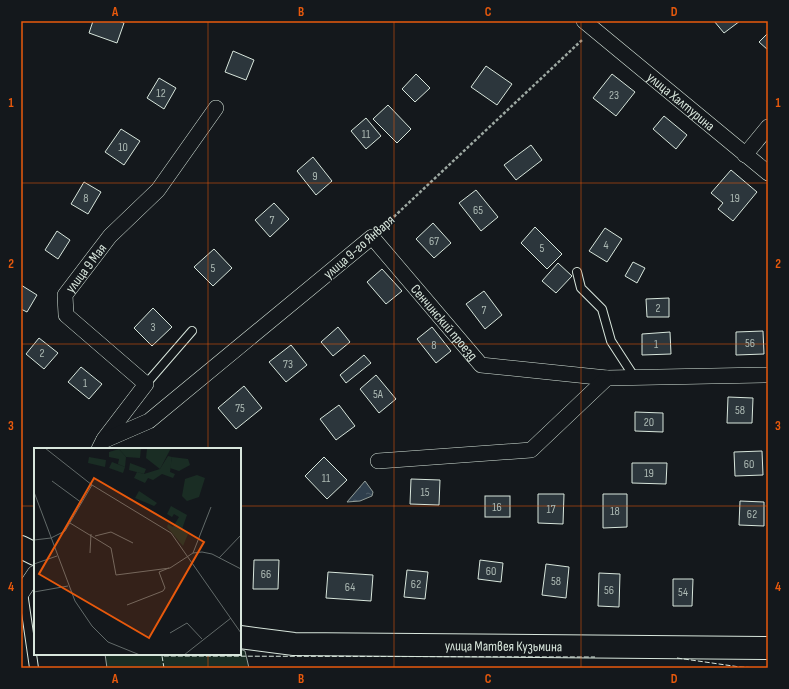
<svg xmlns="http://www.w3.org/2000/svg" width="789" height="689" viewBox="0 0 789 689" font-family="'Sofia Sans Condensed',sans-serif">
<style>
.grass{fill:#1a2d24;stroke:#939e99}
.water{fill:url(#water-ripples);stroke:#939e99}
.building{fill:#2c363c;stroke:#d8e6dc}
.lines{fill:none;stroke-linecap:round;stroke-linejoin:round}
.lane-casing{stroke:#d8e6dc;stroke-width:10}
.street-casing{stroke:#d8e6dc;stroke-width:16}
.secondary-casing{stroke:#d8e6dc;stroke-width:24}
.path{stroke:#9da8a2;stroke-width:2.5;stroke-dasharray:3 2;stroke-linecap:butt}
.lane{stroke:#14181c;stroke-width:8}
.street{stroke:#14181c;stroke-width:15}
.secondary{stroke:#14181c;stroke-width:22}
.fence{stroke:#d8e6dc;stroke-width:1;stroke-dasharray:5 2;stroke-linecap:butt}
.grid{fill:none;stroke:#e8590c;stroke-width:1;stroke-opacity:0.55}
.labels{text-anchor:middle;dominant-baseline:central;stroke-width:3;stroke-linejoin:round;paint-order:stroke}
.number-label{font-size:12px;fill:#adbab4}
.street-label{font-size:14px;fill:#d8e6dc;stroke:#14181c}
.inset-road{fill:none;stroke:#626a69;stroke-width:1}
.view{fill:#e8590c;fill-opacity:0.15;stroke:#e8590c;stroke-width:2}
.inset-edge{fill:none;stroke:#d8e6dc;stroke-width:2}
.neatline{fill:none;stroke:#e8590c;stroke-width:1.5}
.grid-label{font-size:13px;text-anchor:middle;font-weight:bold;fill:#e8590c}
</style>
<defs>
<pattern id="water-ripples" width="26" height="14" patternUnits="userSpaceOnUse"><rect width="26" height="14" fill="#2f3f4d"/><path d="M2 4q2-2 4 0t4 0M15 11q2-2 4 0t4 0" fill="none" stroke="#4c5b66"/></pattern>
</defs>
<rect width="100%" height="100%" fill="#14181c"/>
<!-- grass -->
<path class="grass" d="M240,649L245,651L249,668H107L105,654H240Z"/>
<!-- water -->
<path class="water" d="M365,481L373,492L372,496L360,501L347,502Z"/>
<!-- building -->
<g class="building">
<path d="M93,21H118L124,23L117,43L89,33Z"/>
<path d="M714,21H740L724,33Z"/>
<path d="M768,33V50L759,42Z"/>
<path d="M233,51L254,60L246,80L225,72Z"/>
<path d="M486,66L512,84L497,105L471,87Z"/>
<path d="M416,74L430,88L415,102L402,89Z"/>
<path d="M612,74L635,92L616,116L593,98Z"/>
<path d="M159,78L176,88L164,109L147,98Z"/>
<path d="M388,105L411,129L397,143L373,119Z"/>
<path d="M664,116L687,135L676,149L653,129Z"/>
<path d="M366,118L381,136L366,149L351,131Z"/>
<path d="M121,129L140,141L124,165L105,152Z"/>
<path d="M531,145L542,160L516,180L504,165Z"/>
<path d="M313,157L332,181L316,195L297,171Z"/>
<path d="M731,170L757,192L733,221L718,209L723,203L711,193Z"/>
<path d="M84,182L101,192L88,214L71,204Z"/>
<path d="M476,190L498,217L481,231L459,203Z"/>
<path d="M274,203L289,219L270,237L255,220Z"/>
<path d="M433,223L451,243L434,258L416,239Z"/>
<path d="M535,227L562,254L547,269L521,243Z"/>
<path d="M605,228L622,239L607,262L589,251Z"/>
<path d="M57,231L70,240L58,259L45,250Z"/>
<path d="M214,249L232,268L213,286L194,267Z"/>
<path d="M633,262L645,268L637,283L625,276Z"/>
<path d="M558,263L572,276L556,293L542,281Z"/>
<path d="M382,269L402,291L386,304L367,282Z"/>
<path d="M21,285L37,295L27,312L21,309Z"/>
<path d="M484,291L502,315L485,329L466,304Z"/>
<path d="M669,298V317H647L646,299Z"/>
<path d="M153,308L172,327L152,346L134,328Z"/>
<path d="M338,327L350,342L333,356L321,342Z"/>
<path d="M432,327L451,351L436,363L417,339Z"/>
<path d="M763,331L764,354L736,355V332Z"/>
<path d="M670,332L671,354L642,355V334Z"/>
<path d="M39,338L58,353L44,369L26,354Z"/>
<path d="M291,345L307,365L286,382L269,362Z"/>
<path d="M364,355L371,363L346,383L340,375Z"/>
<path d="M81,367L102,384L89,399L68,382Z"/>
<path d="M376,375L396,399L379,413L360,389Z"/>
<path d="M244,386L262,408L236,429L218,408Z"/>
<path d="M728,397L753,398L752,423H727Z"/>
<path d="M339,405L355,426L336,440L320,419Z"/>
<path d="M635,412L663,413V432L635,431Z"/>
<path d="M762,451L763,475L735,476L734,452Z"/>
<path d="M324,457L347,480L327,499L305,476Z"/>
<path d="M632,463H667L666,484L632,483Z"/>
<path d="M411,479L440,480L439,505L410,504Z"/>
<path d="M538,494H564L563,524L538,523Z"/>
<path d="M603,494H627V527L603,528Z"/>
<rect x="485" y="496" width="25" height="21"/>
<path d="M740,501L764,502V526L739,525Z"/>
<path d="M254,560H279L278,589H253Z"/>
<path d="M480,560L503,563L501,582L478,579Z"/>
<path d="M546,564L569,567L566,598L542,595Z"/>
<path d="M407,570L428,572L425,599L404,597Z"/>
<path d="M328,572L373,575L371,601L326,598Z"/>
<path d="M599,573L620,574L619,607L598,606Z"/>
<path d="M673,579H693L692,606H673Z"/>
</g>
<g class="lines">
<!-- lane casing -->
<g class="lane-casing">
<g id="lane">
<path d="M577,272L581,288L602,309L611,341L635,378"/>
<path d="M146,384L192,331"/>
<path d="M23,592L34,668"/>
</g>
</g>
<!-- street casing -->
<g class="street-casing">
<g id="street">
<path id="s1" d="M584,21L768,173"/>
<path d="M745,155L768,127"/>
<path id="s2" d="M104,439L146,384L66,315L65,295L110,236L158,190L216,108"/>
<path id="s3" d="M99,449L103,441L149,421L372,237L481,365L607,378L768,375"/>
<path d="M378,461L531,450L607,378"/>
<path d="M21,594L35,573"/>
</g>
</g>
<!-- secondary casing -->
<g class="secondary-casing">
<g id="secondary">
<path d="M21,547L35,554"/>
<path id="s4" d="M240,637L294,644L768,648"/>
</g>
</g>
<!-- path -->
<path class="path" d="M383,227L582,40"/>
<!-- lane -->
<use href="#lane" class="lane"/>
<!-- street -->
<use href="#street" class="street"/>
<!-- secondary -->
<use href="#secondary" class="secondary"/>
<!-- fence -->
<g class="fence">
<path d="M677,658L740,667L761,668"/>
<path d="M164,668L162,656L595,657"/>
</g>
</g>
<!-- grid -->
<path class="grid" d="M208,21V449M394,21V668M581,21V668M21,183H768M21,344H768M21,506H35M240,506H768M208,654V668"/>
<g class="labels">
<!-- number labels -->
<g class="number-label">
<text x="161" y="93">12</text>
<text x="614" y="95">23</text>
<text x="366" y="134">11</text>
<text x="123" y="147">10</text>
<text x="315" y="176">9</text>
<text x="86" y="198">8</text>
<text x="735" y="198">19</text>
<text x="478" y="210">65</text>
<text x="272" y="220">7</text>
<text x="434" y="241">67</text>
<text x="606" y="245">4</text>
<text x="542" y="248">5</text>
<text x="213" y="268">5</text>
<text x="658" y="308">2</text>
<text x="484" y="310">7</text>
<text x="153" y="327">3</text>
<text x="750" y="343">56</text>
<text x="656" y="344">1</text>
<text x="434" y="345">8</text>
<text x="42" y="353">2</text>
<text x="288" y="364">73</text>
<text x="85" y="383">1</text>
<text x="378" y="394">5А</text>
<text x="240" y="408">75</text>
<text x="740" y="410">58</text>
<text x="649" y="422">20</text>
<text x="749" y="464">60</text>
<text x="649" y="473">19</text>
<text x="326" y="478">11</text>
<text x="425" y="492">15</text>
<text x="497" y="507">16</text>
<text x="551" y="509">17</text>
<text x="615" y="511">18</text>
<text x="752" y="514">62</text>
<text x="491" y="571">60</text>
<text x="266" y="574">66</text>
<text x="556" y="581">58</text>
<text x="416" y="584">62</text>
<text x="350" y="587">64</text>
<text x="609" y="590">56</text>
<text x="683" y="592">54</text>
</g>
<!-- street labels -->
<g class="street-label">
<text stroke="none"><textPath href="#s1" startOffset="126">улица Халтурина</textPath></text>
<text transform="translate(359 247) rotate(-41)">улица 9-го Января</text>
<text stroke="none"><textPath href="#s2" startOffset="229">улица 9 Мая</textPath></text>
<text stroke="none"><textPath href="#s3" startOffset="460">Сенчинский проезд</textPath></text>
<text stroke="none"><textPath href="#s4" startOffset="264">улица Матвея Кузьмина</textPath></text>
</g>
</g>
<!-- overview -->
<g transform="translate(34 448)">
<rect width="207" height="207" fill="#14181c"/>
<path d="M107,0H137L126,21L112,10L113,1ZM85,1L92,9L91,19L84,16L85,11L75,9V4ZM138,9L154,11L156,17L145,23L136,20ZM96,15L112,21L110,26L95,22ZM163,27L171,30L165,49L153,53L148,48L151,31ZM105,43L123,55L120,58L101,50ZM137,58L153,67L148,81L154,86L149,98L133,79L134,76L139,79L145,69L140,66L138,69L133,66Z" fill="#1a2d24"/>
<path d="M134,8L138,9L136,24L141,26L139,30L128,26L119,32L114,30L111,35L100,30L103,24L110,26L126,21ZM55,9L72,12L71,19L54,15ZM78,14L91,19L89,25L75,20Z" fill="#1a2d24"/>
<path d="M79,0H107L106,10L92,9L85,1Z" fill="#1a2d24"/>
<path class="inset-road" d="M11,0L58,37L137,85L207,185M18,33L48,55M0,44L41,153L58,178L74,194L106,207M36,75L77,100L82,127L136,120L159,105L168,104L178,106L207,121M61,88L77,84L99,95M0,92L17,90L31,83L58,37M56,105L57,86M159,105L177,59M185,110L207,87M0,116L23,108M0,144L34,138M93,157L129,143L131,140L125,124L135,120M136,185L153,175L168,191M150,207L197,170"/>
<path class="view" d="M60,30L170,94L115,190L5,126Z"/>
<rect width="207" height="207" class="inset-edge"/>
</g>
<!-- border -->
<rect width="789" height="689" fill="none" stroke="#14181c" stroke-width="44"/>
<rect x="22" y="22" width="745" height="645" class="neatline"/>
<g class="grid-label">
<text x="115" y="16">A</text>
<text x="301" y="16">B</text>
<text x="488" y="16">C</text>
<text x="674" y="16">D</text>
<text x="11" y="107">1</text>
<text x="778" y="107">1</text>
<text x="11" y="268">2</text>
<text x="778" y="268">2</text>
<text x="11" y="430">3</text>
<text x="778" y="430">3</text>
<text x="11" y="591">4</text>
<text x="778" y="591">4</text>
<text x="115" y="683">A</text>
<text x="301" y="683">B</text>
<text x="488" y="683">C</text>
<text x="674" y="683">D</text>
</g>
</svg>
